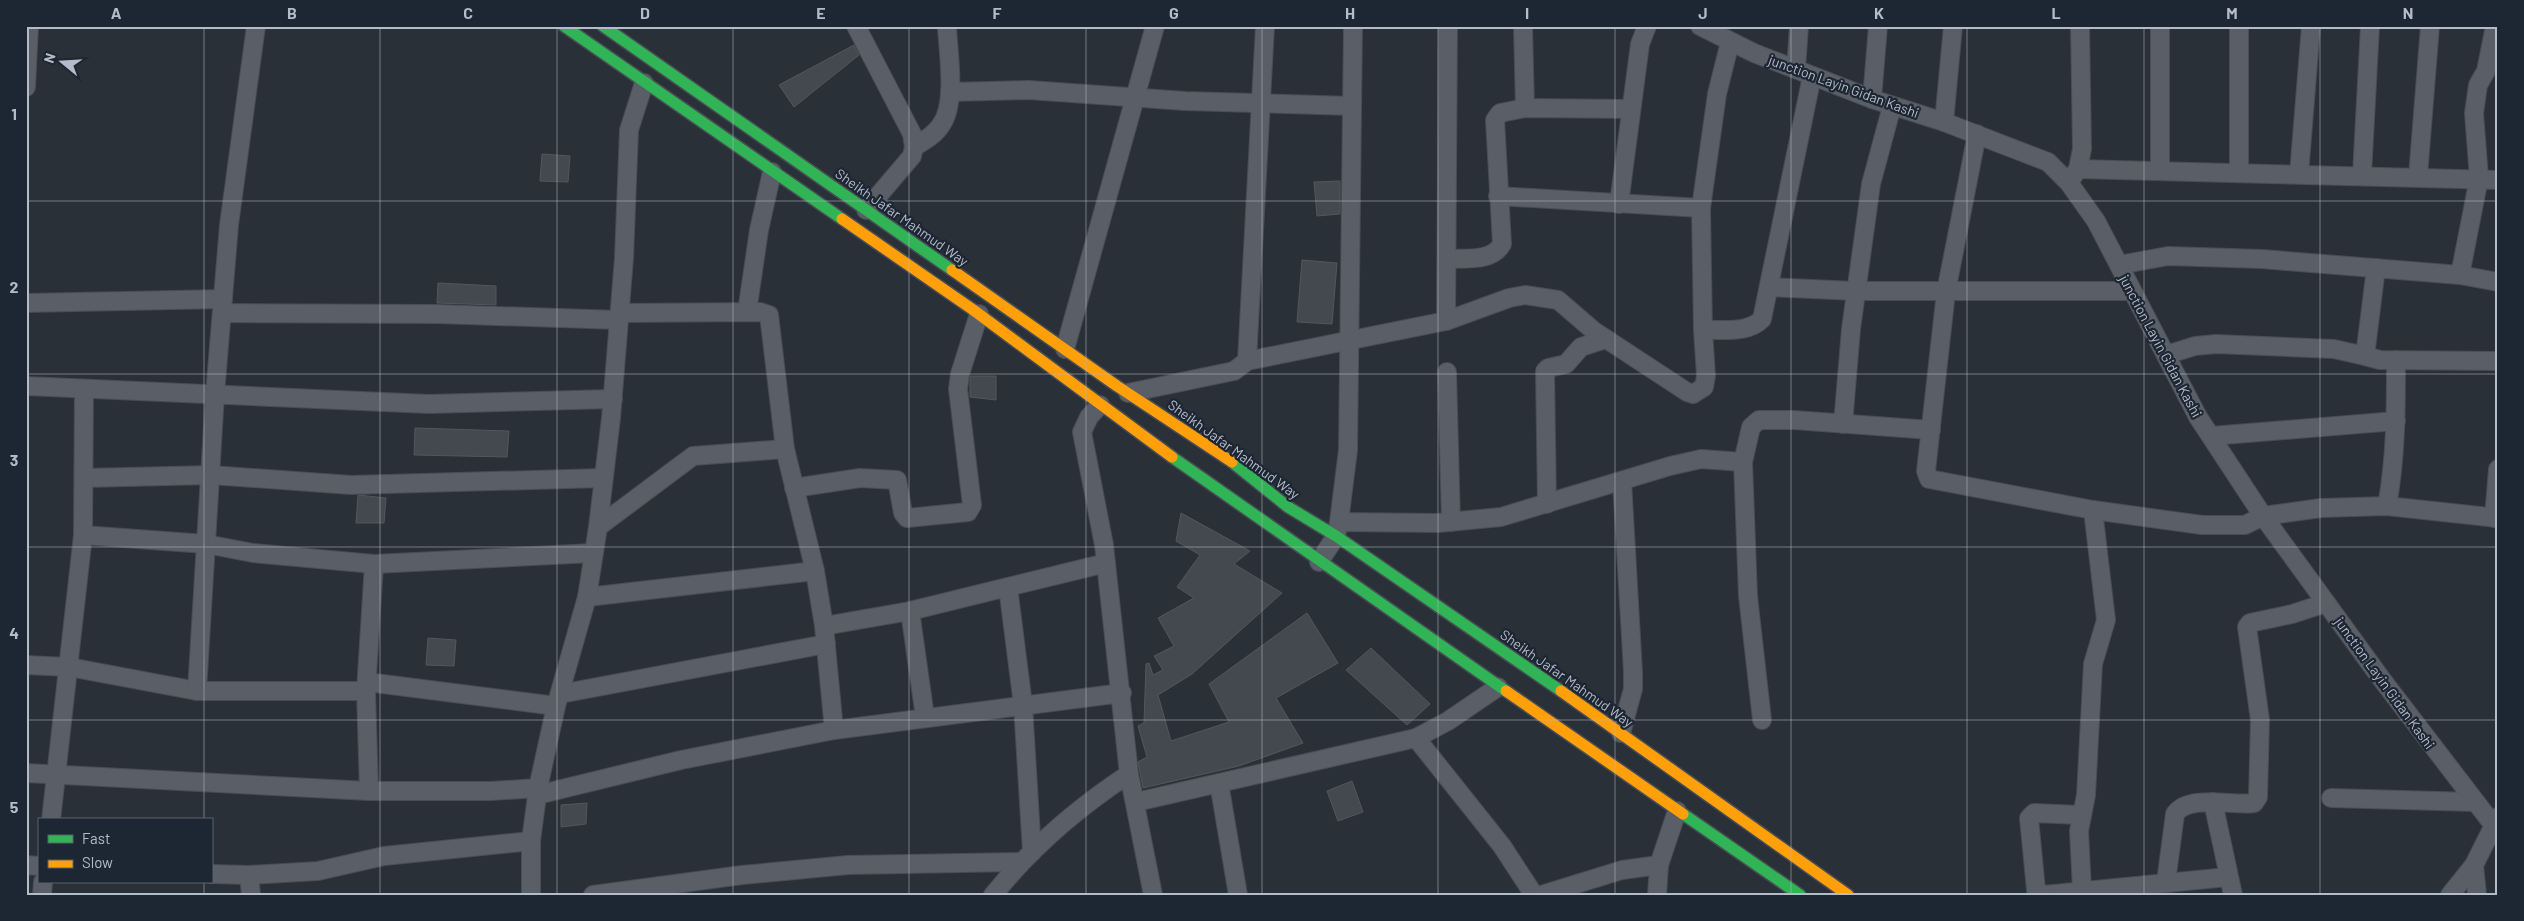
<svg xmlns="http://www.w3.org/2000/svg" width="2524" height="921" viewBox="0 0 2524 921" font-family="Barlow,sans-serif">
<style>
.building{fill:#444950;stroke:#52575f}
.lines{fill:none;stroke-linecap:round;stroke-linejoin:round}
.street-casing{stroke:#484c53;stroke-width:20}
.fast-casing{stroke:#484c55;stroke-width:14}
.slow-casing{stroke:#484c55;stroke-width:14}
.street{stroke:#5a5e66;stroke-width:18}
.fast{stroke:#30b455;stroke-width:11}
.slow{stroke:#ff9f0a;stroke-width:11}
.grid{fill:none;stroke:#b4bcc9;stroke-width:1;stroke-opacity:0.55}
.labels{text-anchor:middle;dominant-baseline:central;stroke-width:4.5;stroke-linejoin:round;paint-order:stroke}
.street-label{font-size:14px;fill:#b4bcc9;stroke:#1d2633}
.neatline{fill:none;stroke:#b4bcc9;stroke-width:2}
.grid-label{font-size:16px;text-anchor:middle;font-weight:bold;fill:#b4bcc9}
</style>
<rect width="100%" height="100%" fill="#2a3038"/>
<!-- building -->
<g class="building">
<path d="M854,45L859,55L794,107L779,85Z"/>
<path d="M542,154L570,156L568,182L540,181Z"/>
<path d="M1340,181V214L1317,216L1314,182Z"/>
<path d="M1302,260L1337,263L1332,324L1297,322Z"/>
<path d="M438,283L496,286V305L437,303Z"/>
<path d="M970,376H996V400L970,397Z"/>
<path d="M415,428L509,431L507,457L414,455Z"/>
<path d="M358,495L386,498L384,523H356Z"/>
<path d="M1181,513L1250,551L1234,564L1282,593L1192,674L1158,695L1171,741L1229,722L1209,684L1307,613L1338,663L1276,698L1303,743L1239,766L1143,788L1138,762L1147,757L1138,726L1144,723L1146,664L1149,663L1153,675L1163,670L1154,656L1174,646L1158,618L1194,598L1177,587L1200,555L1176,541Z"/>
<path d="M428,638L456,640L454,666L426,665Z"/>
<path d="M1371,648L1430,704L1407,725L1346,670Z"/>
<path d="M1352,781L1363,812L1338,821L1327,791Z"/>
<path d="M587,803L586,824L561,827V805Z"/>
</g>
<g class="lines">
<!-- street casing -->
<g class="street-casing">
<g id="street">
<path d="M856,26L912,134L914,147L912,156L866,210"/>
<path d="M1523,26L1525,108"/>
<path d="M1700,26L1754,53L1872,99L1944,122L2048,162L2069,183L2096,221L2198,417L2263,516L2380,677L2498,831"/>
<path d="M2239,26V173"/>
<path d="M1796,69L1799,26"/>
<path d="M26,87L29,26"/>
<path d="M950,92L1029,90L1185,101L1352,106"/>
<path d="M1872,99L1878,26"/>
<path d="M1944,122L1953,26"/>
<path d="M1977,134L1946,292L1926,471L1929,479L2093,510L2202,525H2245L2263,516L2321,508L2387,506L2498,518"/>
<path d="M914,147C924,141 935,135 941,125C957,103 948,53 947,26"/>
<path d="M2078,169L2498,180"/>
<path d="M2160,171V26"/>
<path d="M2299,174L2311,26"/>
<path d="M2362,175L2370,26"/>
<path d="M2418,176L2430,26"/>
<path d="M2072,178L2078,169L2082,149L2080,26"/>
<path d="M1498,196L1701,208"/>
<path d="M1619,204L1640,44L1647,26"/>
<path d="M1447,259C1466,258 1492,262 1502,244L1495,120L1500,113L1525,108L1631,109"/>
<path d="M2119,265L2168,256L2262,259L2460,275L2498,282"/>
<path d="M2460,275L2479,178L2474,113L2478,85L2486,71L2495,26"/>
<path d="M1769,287L1856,291H2132"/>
<path d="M26,303L223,299"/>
<path d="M747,312L759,230L772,172"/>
<path d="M222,313L438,314L619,320"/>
<path d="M620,313L760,312L769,315L785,449L815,571L824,626L834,730"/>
<path d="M1446,321L1448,26"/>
<path d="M1703,330C1722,329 1748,334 1762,319L1812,76"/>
<path d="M1065,349L1155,26"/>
<path d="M2166,355L2195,346L2216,344L2334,349L2365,356L2376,268"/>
<path d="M2365,356L2380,360L2498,361"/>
<path d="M1247,361L1446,321L1509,298L1525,295L1558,300L1594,331L1687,392L1693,394L1704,387L1706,376L1703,330L1701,208L1717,94L1730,42"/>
<path d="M1447,372L1451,522"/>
<path d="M26,386L429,404L613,399"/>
<path d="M1128,393L1234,371L1247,361L1265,26"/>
<path d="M1843,424L1851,329L1871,184L1892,106"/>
<path d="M2211,436L2396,421"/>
<path d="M84,478L211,475L351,485L603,478"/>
<path d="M794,488L860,478L897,480L903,513L907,518L968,512L972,505L958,389L960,374L979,314"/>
<path d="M1547,504L1545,371L1548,368L1566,364L1581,347L1606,339"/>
<path d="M2387,506C2396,457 2396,409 2396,360"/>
<path d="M2494,518L2498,469"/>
<path d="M1339,522L1438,523L1501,517L1670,466L1701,459L1743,462"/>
<path d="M598,527L693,456L785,449"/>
<path d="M83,535L206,544L253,553L374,564L593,553"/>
<path d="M1319,562L1336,536L1339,522L1348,450L1353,26"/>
<path d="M1008,587L1023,705L1032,852"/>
<path d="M587,597L815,571"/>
<path d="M910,611L925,717"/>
<path d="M824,626L910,611L1106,563"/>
<path d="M26,665L69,667L197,691H366"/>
<path d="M367,682L556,706"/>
<path d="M197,691L215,394L229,225L256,26"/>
<path d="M560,694L826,644"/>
<path d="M1762,720L1748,596L1743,462L1751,427L1759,420H1794L1931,430"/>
<path d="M1621,733L1633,689V672L1622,481"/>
<path d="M1416,738L1502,846L1534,895"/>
<path d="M26,773L369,791H491L538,788"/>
<path d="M1129,774L1153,895"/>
<path d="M1219,783L1238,895"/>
<path d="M369,791L366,691L374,564"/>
<path d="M537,795L681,760L834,730L1122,693"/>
<path d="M2331,798L2474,802"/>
<path d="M1136,802L1416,738L1448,721L1498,687"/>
<path d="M2213,802L2233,895"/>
<path d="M51,820L83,535L84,389"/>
<path d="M26,865L39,866"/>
<path d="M2474,865L2477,895"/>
<path d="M211,874L249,875L318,871L384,856L531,841"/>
<path d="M249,875L251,895"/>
<path d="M2166,882L2175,814C2188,794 2233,806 2254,803L2258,797L2260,720L2247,627L2250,623L2292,614L2326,603"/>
<path d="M2082,890L2079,831L2086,795L2093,664L2106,620L2093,510"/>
<path d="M42,895L43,882"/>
<path d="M531,895V841L538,788L556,706L587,597L598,527L611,418L624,258L629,130L644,83"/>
<path d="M593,895L742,875L848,865L1020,862"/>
<path d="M993,895C1032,847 1077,808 1129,774L1104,545L1082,432L1089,417L1100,405"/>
<path d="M1541,895L1622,870L1659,865"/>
<path d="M1657,895L1659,865L1677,811"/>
<path d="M2044,895L2228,877"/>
<path d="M2044,895L2036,890L2029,818L2034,813L2081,815"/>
<path d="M2450,895L2474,865L2498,817"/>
</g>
</g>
<!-- fast casing -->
<g class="fast-casing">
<g id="fast">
<path d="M564,26L842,219"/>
<path d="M603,26L952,270"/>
<path d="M1172,457L1506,691"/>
<path d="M1232,462L1288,507L1336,536L1561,691"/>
<path d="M1683,814L1800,895"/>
</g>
</g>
<!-- slow casing -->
<g class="slow-casing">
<g id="slow">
<path d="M842,219L972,309L1172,457"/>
<path d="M952,270L1117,386L1232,462"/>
<path d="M1506,691L1683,814"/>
<path d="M1561,691L1848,895"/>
</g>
</g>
<!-- street -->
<use href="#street" class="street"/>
<!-- fast -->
<use href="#fast" class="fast"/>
<!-- slow -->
<use href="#slow" class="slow"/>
</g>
<!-- grid -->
<path class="grid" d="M204,26V820M380,26V895M557,26V895M733,26V895M909,26V895M1086,26V895M1262,26V895M1438,26V895M1615,26V895M1791,26V895M1967,26V895M2144,26V895M2320,26V895M26,201H2498M26,374H2498M26,547H2498M26,720H2498M204,882V895"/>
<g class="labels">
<!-- street labels -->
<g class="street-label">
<text transform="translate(1844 86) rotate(20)">junction Layin Gidan Kashi</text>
<text transform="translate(902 217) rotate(35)">Sheikh Jafar Mahmud Way</text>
<text transform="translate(2161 346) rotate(62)">junction Layin Gidan Kashi</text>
<text transform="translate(1234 449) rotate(36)">Sheikh Jafar Mahmud Way</text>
<text transform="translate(1567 678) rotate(35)">Sheikh Jafar Mahmud Way</text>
<text transform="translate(2385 683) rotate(54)">junction Layin Gidan Kashi</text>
</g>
</g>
<!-- border -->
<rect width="2524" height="921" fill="none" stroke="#1d2633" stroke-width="55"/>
<!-- legend -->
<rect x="38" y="818" width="175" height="65" fill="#1d2633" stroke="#59626f"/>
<rect x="48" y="835" width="25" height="8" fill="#30b455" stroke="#59626f"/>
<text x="82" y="844" font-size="15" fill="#b4bcc9">Fast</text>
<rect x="48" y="860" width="25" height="8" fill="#ff9f0a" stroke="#59626f"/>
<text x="82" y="868" font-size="15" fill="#b4bcc9">Slow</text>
<!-- north arrow -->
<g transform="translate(62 62) rotate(288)" stroke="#1d2633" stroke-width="4" paint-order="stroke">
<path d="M0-4L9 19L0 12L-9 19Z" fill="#b4bcc9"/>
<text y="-8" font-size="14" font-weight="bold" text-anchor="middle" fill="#b4bcc9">N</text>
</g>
<rect x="28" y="28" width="2468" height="866" class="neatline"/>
<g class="grid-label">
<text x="116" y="19">A</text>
<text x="292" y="19">B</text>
<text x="468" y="19">C</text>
<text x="645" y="19">D</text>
<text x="821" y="19">E</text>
<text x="997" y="19">F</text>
<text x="1174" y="19">G</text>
<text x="1350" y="19">H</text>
<text x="1527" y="19">I</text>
<text x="1703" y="19">J</text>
<text x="1879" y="19">K</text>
<text x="2056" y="19">L</text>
<text x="2232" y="19">M</text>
<text x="2408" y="19">N</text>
<text x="14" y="120">1</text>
<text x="14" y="293">2</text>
<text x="14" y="466">3</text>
<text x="14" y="639">4</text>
<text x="14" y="813">5</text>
</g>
</svg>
